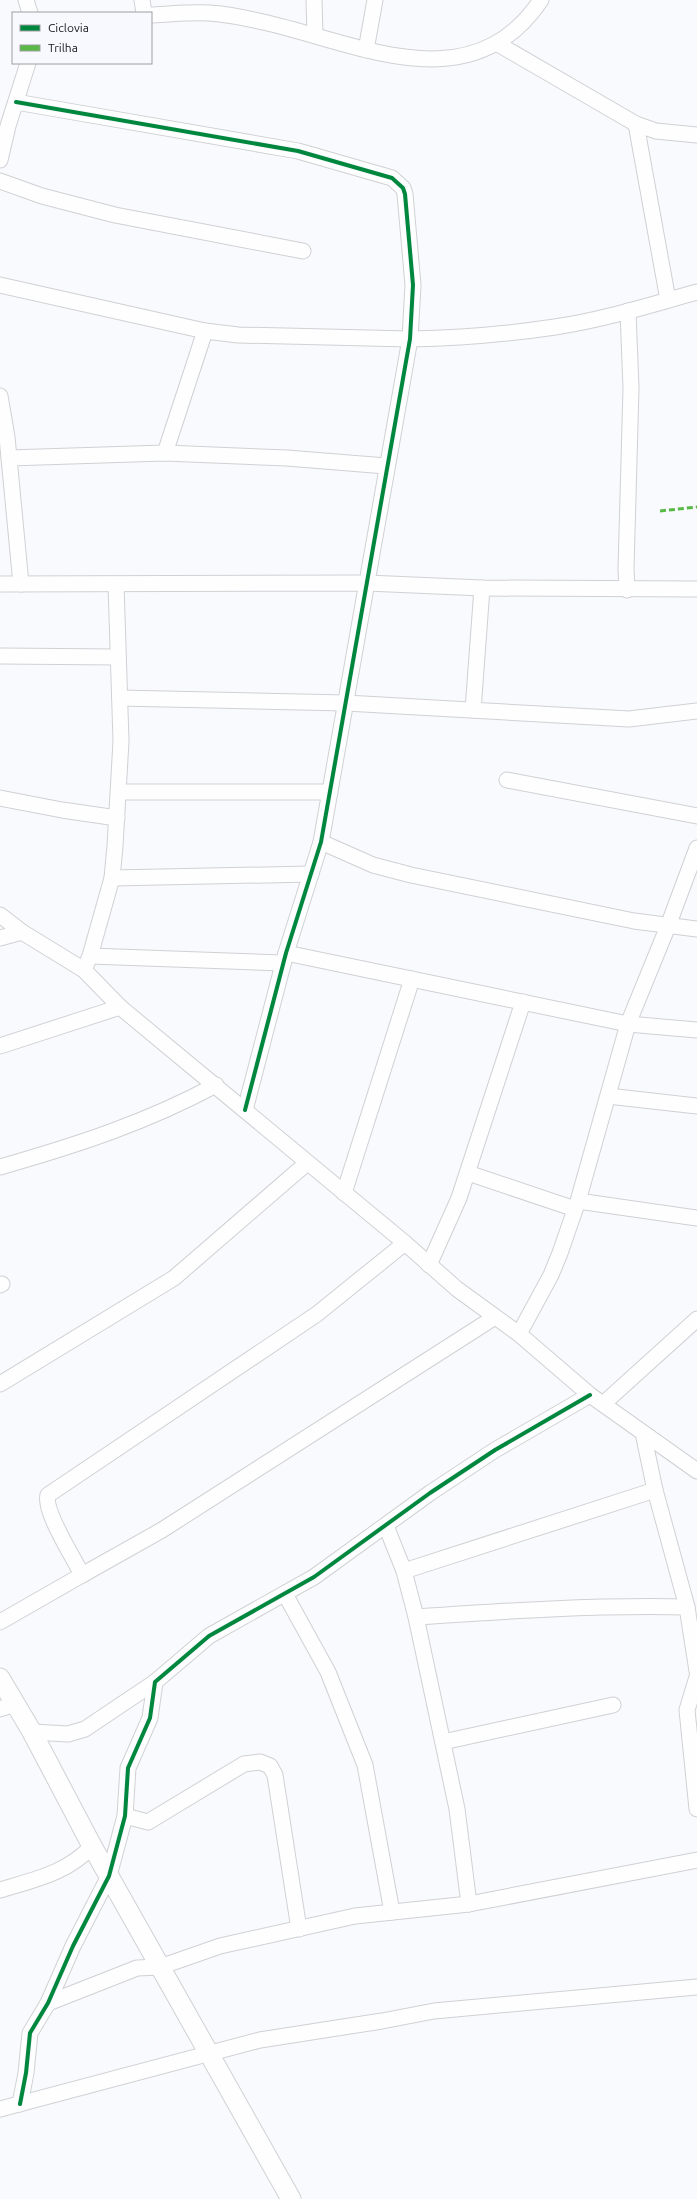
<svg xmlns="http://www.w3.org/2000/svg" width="697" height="2199" viewBox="0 0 697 2199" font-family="Ubuntu,sans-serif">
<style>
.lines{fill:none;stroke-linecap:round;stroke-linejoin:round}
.minor-casing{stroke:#d0d1d4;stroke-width:17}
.tertiary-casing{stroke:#d0d1d4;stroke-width:21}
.minor{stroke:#fefeff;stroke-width:15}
.tertiary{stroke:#fefeff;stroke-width:19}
.quiet{stroke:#58b947;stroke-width:3;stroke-dasharray:6 3;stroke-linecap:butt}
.cycleway-casing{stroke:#f8f9fe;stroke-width:6}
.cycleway{stroke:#00873e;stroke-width:4}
</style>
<rect width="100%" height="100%" fill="#f9fafd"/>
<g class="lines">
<!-- minor casing -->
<g class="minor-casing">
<g id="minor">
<path d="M26,0L30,13"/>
<path d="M142,0L144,13"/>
<path d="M314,0L315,35"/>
<path d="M151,15C170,14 190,12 209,13C226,14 246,18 263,22C358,43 471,104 541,0"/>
<path d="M498,44L636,124L656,131L697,135"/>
<path d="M366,50L375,0"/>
<path d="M16,102L298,151L392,178L403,188L405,194L413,285L410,339L321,842L286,953L245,1110"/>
<path d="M636,124L668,300"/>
<path d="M0,160L8,126L28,63"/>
<path d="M0,181L42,196L115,215L303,251"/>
<path d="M0,285L205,331L238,335L410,339C458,338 508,334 555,327C603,320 650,305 697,292"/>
<path d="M0,396L7,437L21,584"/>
<path d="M165,453L205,331"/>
<path d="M9,458L165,453L287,458L386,466"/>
<path d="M0,584L367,583L482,588L697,589"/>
<path d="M627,590L626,569L631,388L628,311"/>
<path d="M0,656L118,657"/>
<path d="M120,698L346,703L629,719L697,711"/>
<path d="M473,710L482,588"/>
<path d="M507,780L697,816"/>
<path d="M120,792H330"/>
<path d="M0,798L62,810L117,818"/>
<path d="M321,842L373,865L411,875L634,921L697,929"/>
<path d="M112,878L311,874"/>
<path d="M0,915L22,932L84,970L120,1007L405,1243L457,1289L519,1334L590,1395L697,1471"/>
<path d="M0,938L22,932"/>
<path d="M286,953L628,1024L697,1030"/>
<path d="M90,956L283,963"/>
<path d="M84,970L90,956L112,878L115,846L121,741L116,584"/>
<path d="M0,1046L120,1007"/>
<path d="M608,1096L697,1106"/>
<path d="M0,1167C77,1145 145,1123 216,1085"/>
<path d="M468,1173L575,1209"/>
<path d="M344,1193L412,979"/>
<path d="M578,1201L697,1218"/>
<path d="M429,1265L459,1198L523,1002"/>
<path d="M0,1285L2,1284"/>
<path d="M519,1334L551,1275L560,1253L578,1201L628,1024L668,926L697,848"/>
<path d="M0,1384L174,1278L307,1163"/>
<path d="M603,1404L697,1319"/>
<path d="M643,1433L655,1490L687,1607L697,1671"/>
<path d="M386,1526L404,1571L416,1617L457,1809L469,1904"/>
<path d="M404,1571L655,1490"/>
<path d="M82,1575L162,1530L495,1317"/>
<path d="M285,1594L328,1672L365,1765L392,1912"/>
<path d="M416,1617C506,1611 596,1605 687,1607"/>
<path d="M0,1622L82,1575C74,1558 43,1511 48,1495L317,1314L405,1243"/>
<path d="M697,1677L687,1710L697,1809"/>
<path d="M0,1709L15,1704"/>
<path d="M32,1732L68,1734L85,1729L155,1682"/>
<path d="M443,1742L613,1705"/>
<path d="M125,1816L148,1822L244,1764L260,1762L270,1766L275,1775L299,1929"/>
<path d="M0,1890C33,1880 68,1873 92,1846"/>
<path d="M48,2003L137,1968L160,1967L220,1946L355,1916L469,1904L697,1860"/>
<path d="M20,2104L26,2073L30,2033L48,2003L73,1946L109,1876L125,1816L128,1768L150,1718L155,1682L209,1636L314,1577L430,1493L495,1450L590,1395"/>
<path d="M0,2109L260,2040L382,2021L434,2011L697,1987"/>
</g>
</g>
<!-- tertiary casing -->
<g class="tertiary-casing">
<path id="tertiary" d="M0,1678L32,1732L92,1846L291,2199"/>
</g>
<!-- minor -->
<use href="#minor" class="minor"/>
<!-- tertiary -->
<use href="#tertiary" class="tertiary"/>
<!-- quiet -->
<path class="quiet" d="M660,511L697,507"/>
<!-- cycleway casing -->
<g class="cycleway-casing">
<g id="cycleway">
<path d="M16,102L298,151L392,178L403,188L405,194L413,285L410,339L321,842L286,953L245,1110"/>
<path d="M20,2104L26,2073L30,2033L48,2003L73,1946L109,1876L125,1816L128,1768L150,1718L155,1682L209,1636L314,1577L430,1493L495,1450L590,1395"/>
</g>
</g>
<!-- cycleway -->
<use href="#cycleway" class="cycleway"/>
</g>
<!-- legend -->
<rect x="12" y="12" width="140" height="52" fill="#f8f9fe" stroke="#9d9ea2"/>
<rect x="20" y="25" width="20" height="6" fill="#00873e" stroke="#9d9ea2"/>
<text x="48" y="32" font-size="12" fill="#141519">Ciclovia</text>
<rect x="20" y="45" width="20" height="6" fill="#58b947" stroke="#9d9ea2"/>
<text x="48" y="52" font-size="12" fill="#141519">Trilha</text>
</svg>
